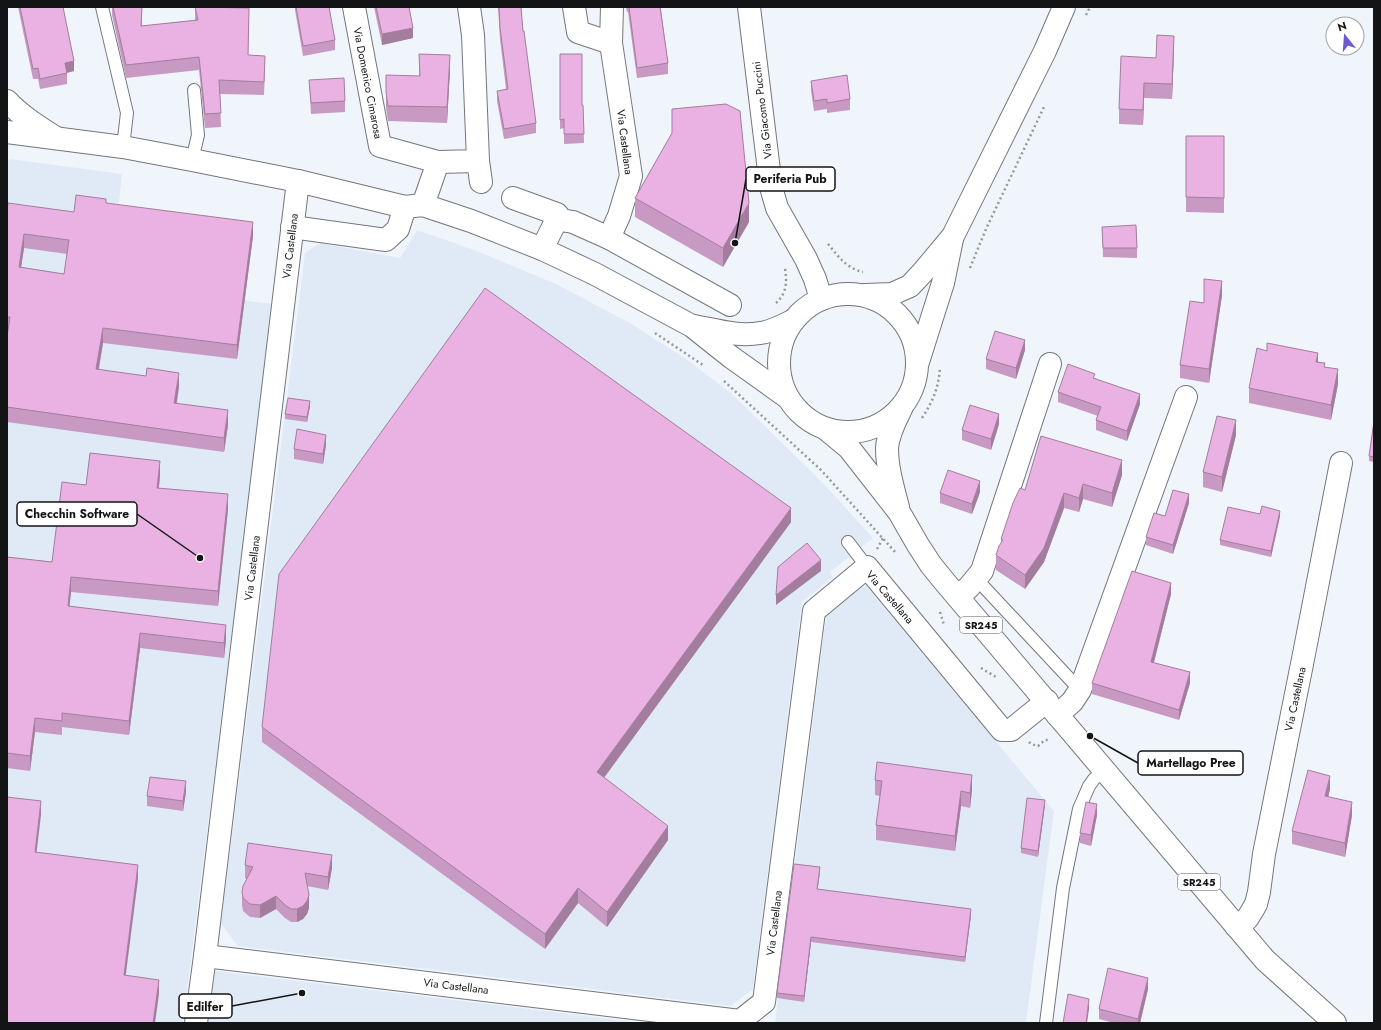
<svg xmlns="http://www.w3.org/2000/svg" width="1381" height="1030" viewBox="0 0 1381 1030" font-family="Jost,sans-serif">
<style>
.built{fill:#e0eaf6}
.lines{fill:none;stroke-linecap:round;stroke-linejoin:round}
.lane-casing{stroke:#72777c;stroke-width:14}
.street-casing{stroke:#72777c;stroke-width:24}
.secondary-casing{stroke:#72777c;stroke-width:24}
.primary-casing{stroke:#72777c;stroke-width:24}
.path{stroke:#94989d;stroke-width:2.5;stroke-dasharray:2 3;stroke-linecap:butt}
.lane{stroke:#fff;stroke-width:12}
.street{stroke:#fff;stroke-width:22}
.secondary{stroke:#fff;stroke-width:22}
.primary{stroke:#fff;stroke-width:22}
.wall{fill:#c899c2;fill-rule:evenodd}
.shaded-wall{fill:#a37d9e}
.building{fill:#e9b2e2;stroke:#a37d9e;fill-rule:evenodd}
.labels{text-anchor:middle;dominant-baseline:central;stroke-width:3;stroke-linejoin:round;paint-order:stroke}
.shield{fill:#fff;stroke:#595a5c;stroke-width:1}
.shield-label{font-size:10px;font-weight:bold;fill:#121416}
.street-label{font-size:11px;fill:#121416;stroke:#fff}
.leader{fill:none;stroke:#121416;stroke-width:1.5}
.callout-dot{fill:#121416;stroke:#fff;stroke-width:1.5}
.callout{fill:#fff;stroke:#121416;stroke-width:1.5}
.callout-label{font-size:12px;text-anchor:middle;font-weight:bold;fill:#121416}
</style>
<rect width="100%" height="100%" fill="#f0f5fc"/>
<!-- built -->
<g class="built">
<path d="M10,159L122,174L110,284L273,304L183,1023H7V161Z"/>
<path d="M417,230L477,251L556,284L630,323L689,361L732,394L824,484L873,538L830,572L833,577L802,602L753,989L731,1006L238,946L221,924L305,253L320,243L400,258Z"/>
<path d="M866,586L1054,811L1026,1023H775L826,616L861,587Z"/>
<path d="M215,971L569,1014L640,1023H209Z"/>
</g>
<g class="lines">
<!-- lane casing -->
<g class="lane-casing">
<g id="lane">
<path d="M102,7L127,113L123,147"/>
<path d="M192,160L198,135L194,90"/>
<path d="M848,542L867,567"/>
<path d="M975,580L983,586L1080,690"/>
<path d="M1046,1023L1063,888L1079,809L1089,786L1094,779L1104,771"/>
</g>
</g>
<!-- street casing -->
<g class="street-casing">
<g id="street">
<path d="M354,7L380,146L438,162L478,161L473,35L469,7"/>
<path d="M574,7L578,32L611,43"/>
<path d="M749,7L771,187L777,208L806,259L815,279L821,299"/>
<path d="M7,101C21,116 39,127 56,138"/>
<path d="M478,161L481,182"/>
<path d="M298,181L205,956L740,1021L764,1002L814,611L867,567L1002,730H1011L1047,701"/>
<path d="M513,198L557,214L561,220"/>
<path d="M423,205L438,162"/>
<path d="M292,227L386,240L398,229L405,207"/>
<path d="M609,238L619,216L631,176L611,43L612,7"/>
<path d="M542,249L556,221L561,220L573,222L609,238L730,305"/>
<path d="M958,597L969,587L982,571L1050,364"/>
<path d="M1057,715L1072,702L1080,690L1186,397"/>
<path d="M1236,926L1247,919L1252,911L1256,904L1259,892L1264,854L1304,654L1341,463"/>
<path d="M196,1023L205,956"/>
</g>
</g>
<!-- secondary casing -->
<g class="secondary-casing">
<g id="secondary">
<path d="M7,132L123,147L192,160L298,181L405,207L423,205L471,221L542,249L595,274L692,326L731,357L787,397"/>
<path d="M694,326C716,330 738,337 760,333C771,332 782,326 792,321"/>
</g>
</g>
<!-- primary casing -->
<g class="primary-casing">
<g id="primary">
<circle cx="848" cy="363" r="69"/>
<path d="M865,295L892,294L910,286L923,272L953,236L1045,51L1064,7"/>
<path d="M918,362L943,283L952,239"/>
<path d="M826,429L849,448L899,512L918,545L931,565L944,581L1265,960L1335,1023"/>
<path d="M898,507C893,488 887,468 887,448C888,434 895,421 901,409"/>
</g>
</g>
<!-- path -->
<g class="path">
<path d="M1086,15L1090,7"/>
<path d="M828,244C838,256 846,268 863,272"/>
<path d="M970,268L986,229L1044,107"/>
<path d="M776,303C787,293 787,282 785,268"/>
<path d="M655,333L703,365"/>
<path d="M724,381L821,470L896,553"/>
<path d="M922,418C933,401 939,387 940,367"/>
<path d="M877,549L883,538"/>
<path d="M940,612L944,625"/>
<path d="M981,668L996,677"/>
<path d="M1029,742L1031,744L1038,746L1045,740H1050"/>
</g>
<!-- lane -->
<use href="#lane" class="lane"/>
<!-- street -->
<use href="#street" class="street"/>
<!-- secondary -->
<use href="#secondary" class="secondary"/>
<!-- primary -->
<use href="#primary" class="primary"/>
</g>
<!-- wall -->
<g class="wall">
<path d="M18,7H63L74,71L67,73V84L40,89L38,79H33Z"/>
<path d="M112,7H142V26L195,20V7L249,21L248,55L265,70L264,95L220,94L221,127L205,128L199,70L126,78L112,15Z"/>
<path d="M295,7H329L335,40V50L303,56L295,10Z"/>
<path d="M374,7H409L413,38L382,45Z"/>
<path d="M498,7H521L523,31L536,123V133L504,139L497,101V91L506,89L500,39Z"/>
<path d="M626,7H661V9L668,63V74L637,78L628,12H627Z"/>
<path d="M1174,51L1172,99L1144,98L1143,125L1119,124V109L1156,58Z"/>
<path d="M419,54L450,70L447,123L388,121L386,108V92L419,76Z"/>
<path d="M560,54L582,105H583L584,143L564,144V128L560,129Z"/>
<path d="M309,80L345,101V112L311,114Z"/>
<path d="M811,81L850,99V110L827,113V109L814,111L811,91Z"/>
<path d="M672,109L749,222L723,267L635,217V198L672,134Z"/>
<path d="M1186,136H1224V213L1186,212Z"/>
<path d="M106,203L253,236L237,359L103,343L99,369L179,387L177,403L228,425L224,452L7,422V337L8,331H7V212H74ZM24,248L67,254L64,274L21,267Z"/>
<path d="M1102,227L1137,248V258L1103,257Z"/>
<path d="M1222,295L1209,383L1180,378V365L1204,303Z"/>
<path d="M1025,350L1016,379L986,369V359Z"/>
<path d="M1318,362L1325,367L1338,384L1331,420L1249,403V388Z"/>
<path d="M1095,378L1140,404L1127,441L1096,430V420L1098,416L1058,402V392Z"/>
<path d="M310,406L307,422L285,419V414Z"/>
<path d="M1374,421V462L1369,461V456Z"/>
<path d="M999,424L991,450L962,440V430Z"/>
<path d="M1236,435L1222,492L1203,487V472Z"/>
<path d="M326,445L323,464L294,459V449Z"/>
<path d="M1122,475L1112,507L1083,499L1079,512L1064,508L1044,562L1025,589L996,570V555L1001,543V539L1025,490Z"/>
<path d="M160,476L159,488L228,509L218,606L71,592L69,607L226,640L224,658L140,648L129,735L62,727V735L35,732L30,771L7,768V557L52,562L86,485Z"/>
<path d="M980,492L972,514L940,503V493Z"/>
<path d="M1189,503L1173,554L1146,545V537L1165,516Z"/>
<path d="M1260,514L1280,516L1271,557L1220,545V540Z"/>
<path d="M791,522L604,778L668,840L607,927L578,903L545,949L262,742V727Z"/>
<path d="M1171,594L1154,663L1190,683L1179,720L1092,694V683Z"/>
<path d="M875,780L972,790L970,808L961,806L955,851L876,840V825L880,796L875,795Z"/>
<path d="M1330,789L1328,797L1352,815L1345,857L1292,844V831Z"/>
<path d="M186,792L183,811L147,806V796Z"/>
<path d="M1045,805L1038,857L1021,853V848Z"/>
<path d="M1097,815L1091,846L1080,843V833Z"/>
<path d="M245,865L332,868L328,890L307,886L309,908L307,914L303,919L297,922H291L285,918L276,909L260,918L250,917L243,911L242,905V892L247,879L245,878Z"/>
<path d="M820,872L817,889L971,915L965,962L811,942L804,1002L777,998V993Z"/>
<path d="M1148,989L1140,1023H1114L1099,1019V1009Z"/>
</g>
<!-- shaded-wall -->
<g class="shaded-wall">
<path d="M413,28V38L382,45V34Z"/>
<path d="M1174,36V51L1172,99V84Z"/>
<path d="M450,55V70L447,123V107Z"/>
<path d="M74,61V71L65,73V63Z"/>
<path d="M1144,83V98L1143,125V110Z"/>
<path d="M749,203V222L723,267V248Z"/>
<path d="M253,222V236L237,359V345Z"/>
<path d="M24,234V248L19,281V267Z"/>
<path d="M1222,281V295L1209,383V369Z"/>
<path d="M103,328V343L96,383V369Z"/>
<path d="M1025,340V350L1016,379V368Z"/>
<path d="M1318,353V368L1316,362Z"/>
<path d="M1338,369V384L1331,420V405Z"/>
<path d="M179,373V387L174,417V403Z"/>
<path d="M1140,394V404L1127,441V431Z"/>
<path d="M310,401V406L307,422V417Z"/>
<path d="M228,410V425L224,452V438Z"/>
<path d="M999,414V424L991,450V439Z"/>
<path d="M1236,420V435L1222,492V477Z"/>
<path d="M326,435V445L323,464V454Z"/>
<path d="M1122,460V475L1112,507V493Z"/>
<path d="M160,461V476L157,503V488Z"/>
<path d="M980,481V492L972,514V504Z"/>
<path d="M1083,484V499L1079,512V498Z"/>
<path d="M1064,493V508L1044,562L1025,589V575Z"/>
<path d="M228,494V509L218,606V591Z"/>
<path d="M1189,494V503L1173,554V545Z"/>
<path d="M791,508V522L597,787V772Z"/>
<path d="M1280,511V516L1271,557V551Z"/>
<path d="M821,560V571L776,605V595Z"/>
<path d="M71,577V592L68,621V606Z"/>
<path d="M1171,583V594L1151,673V662Z"/>
<path d="M226,625V640L224,658V643Z"/>
<path d="M140,633V648L129,735V721Z"/>
<path d="M1190,672V683L1179,720V710Z"/>
<path d="M35,718V732L30,771V756Z"/>
<path d="M972,775V790L970,808V793Z"/>
<path d="M1330,776V789L1325,810V796Z"/>
<path d="M186,781V792L183,811V801Z"/>
<path d="M961,791V806L955,851V836Z"/>
<path d="M1045,800V805L1038,857V851Z"/>
<path d="M41,801V815L35,866V852Z"/>
<path d="M1352,802V815L1345,857V843Z"/>
<path d="M1097,804V815L1091,846V835Z"/>
<path d="M668,826V840L607,927V912Z"/>
<path d="M332,855V868L328,890V877Z"/>
<path d="M138,865V879L124,989V975Z"/>
<path d="M820,867V872L817,894V889Z"/>
<path d="M578,888V903L545,949V934Z"/>
<path d="M309,895V908L307,914L303,919L297,922V909Z"/>
<path d="M276,896V909L260,918V905Z"/>
<path d="M971,909V915L965,962V957Z"/>
<path d="M811,937V942L804,1002V996Z"/>
<path d="M1148,978V989L1140,1023H1138V1019Z"/>
<path d="M159,980V994L155,1023H153Z"/>
<path d="M1089,999V1009L1087,1023H1086Z"/>
</g>
<!-- building -->
<g class="building">
<path d="M20,7H63L74,61L65,63L67,73L40,79L38,68L33,69Z"/>
<path d="M113,7H142L141,26L198,20L195,7L249,8L248,55L265,56L264,82L219,80L221,113L205,114L199,57L126,65Z"/>
<path d="M296,7H329L335,40L303,46Z"/>
<path d="M376,7H409L413,28L382,34Z"/>
<path d="M499,7H521L523,31H524L536,123L504,129L497,91L508,89L500,28Z"/>
<path d="M629,7H660L668,63L637,68Z"/>
<path d="M1157,35L1174,36L1172,84L1144,83L1143,110L1119,109L1121,56L1156,58Z"/>
<path d="M419,54L450,55L447,107L388,106L386,92V75L420,76Z"/>
<path d="M560,54H582V105H583L584,134H564V119L560,120Z"/>
<path d="M847,75L850,99L827,103V99L814,101L811,81Z"/>
<path d="M344,78L345,101L311,103L309,80Z"/>
<path d="M726,104L740,111L749,203L723,248L635,198L672,133V109Z"/>
<path d="M1186,136H1224V198L1186,197Z"/>
<path d="M76,195L106,199V203L253,222L237,345L103,328L96,369L146,376L147,368L179,373L174,403L228,410L224,438L7,407V337L10,317H7V212L8,203L74,212ZM24,234L69,240L64,274L19,267Z"/>
<path d="M1136,225L1137,248H1103L1102,227Z"/>
<path d="M1204,279L1222,281L1209,369L1180,365L1190,301L1204,303Z"/>
<path d="M485,288L791,508L597,772L668,826L607,912L578,888L545,934L262,727L279,574Z"/>
<path d="M995,331L1025,340L1016,368L986,359Z"/>
<path d="M1267,343L1318,353L1316,362L1325,363L1324,367L1338,369L1331,405L1249,388L1257,348L1267,351Z"/>
<path d="M1068,364L1095,374L1093,378L1140,394L1127,431L1096,420L1101,407L1058,392Z"/>
<path d="M288,398L310,401L307,417L285,414Z"/>
<path d="M970,405L999,414L991,439L962,430Z"/>
<path d="M1217,416L1236,420L1222,477L1203,472Z"/>
<path d="M1374,421V457L1369,456Z"/>
<path d="M297,429L326,435L323,454L294,449Z"/>
<path d="M1041,436L1122,460L1112,493L1083,484L1079,498L1064,493L1044,548L1025,575L996,555L999,546L1003,540L1001,539L1013,503L1020,488L1025,490Z"/>
<path d="M90,453L160,461L157,488L228,494L218,591L71,577L68,606L226,625L224,643L140,633L129,721L62,713V721L35,718L30,756L7,753V557L52,562L62,482L86,485Z"/>
<path d="M948,470L980,481L972,504L940,493Z"/>
<path d="M1173,490L1189,494L1173,545L1146,537L1154,513L1165,516Z"/>
<path d="M1262,506L1280,511L1271,551L1220,540L1228,507L1260,514Z"/>
<path d="M807,543L821,560L776,595L778,567Z"/>
<path d="M1132,571L1171,583L1151,662L1190,672L1179,710L1092,683Z"/>
<path d="M877,762L972,775L970,793L961,791L955,836L876,825L882,781L875,780Z"/>
<path d="M1308,770L1330,776L1325,796L1352,802L1345,843L1292,831Z"/>
<path d="M150,777L186,781L183,801L147,796Z"/>
<path d="M7,797L41,801L35,852L138,865L124,975L159,980L153,1023H7Z"/>
<path d="M1027,798L1045,800L1038,851L1021,848Z"/>
<path d="M1086,802L1097,804L1091,835L1080,833Z"/>
<path d="M248,843L332,855L328,877L305,873L309,895L307,901L303,906L297,909H291L285,905L276,896L260,905L250,904L243,898L242,892L243,886L253,867L245,865Z"/>
<path d="M794,864L820,867L817,889L971,909L965,957L811,937L804,996L777,993Z"/>
<path d="M1108,968L1148,978L1138,1019L1099,1009Z"/>
<path d="M1068,994L1089,999L1086,1023H1063Z"/>
</g>
<g class="labels">
<!-- shield labels -->
<g class="shield">
<rect x="960" y="617" width="42" height="16" rx="3"/>
<rect x="1178" y="874" width="42" height="16" rx="3"/>
</g>
<g class="shield-label">
<text x="981" y="625">SR245</text>
<text x="1199" y="882">SR245</text>
</g>
<!-- street labels -->
<g class="street-label">
<text transform="translate(368 83) rotate(79)">Via Domenico Cimarosa</text>
<text transform="translate(762 110) rotate(-97)">Via Giacomo Puccini</text>
<text transform="translate(625 142) rotate(83)">Via Castellana</text>
<text transform="translate(290 246) rotate(-83)">Via Castellana</text>
<text transform="translate(252 568) rotate(-83)">Via Castellana</text>
<text transform="translate(890 597) rotate(49)">Via Castellana</text>
<text transform="translate(1295 699) rotate(-78)">Via Castellana</text>
<text transform="translate(774 923) rotate(-83)">Via Castellana</text>
<text transform="translate(456 986) rotate(7)">Via Castellana</text>
</g>
</g>
<!-- callouts -->
<path class="leader" d="M735 243L746 179M200 558L137 514M1090 736L1138 763M302 993L232 1006"/>
<g class="callout-dot">
<circle cx="735" cy="243" r="4"/>
<circle cx="200" cy="558" r="4"/>
<circle cx="1090" cy="736" r="4"/>
<circle cx="302" cy="993" r="4"/>
</g>
<g class="callout">
<rect x="746" y="167" width="89" height="24" rx="4"/>
<rect x="17" y="502" width="120" height="24" rx="4"/>
<rect x="1138" y="751" width="105" height="24" rx="4"/>
<rect x="179" y="994" width="53" height="24" rx="4"/>
</g>
<g class="callout-label">
<text x="790" y="183">Periferia Pub</text>
<text x="77" y="518">Checchin Software</text>
<text x="1191" y="767">Martellago Pree</text>
<text x="205" y="1011">Edilfer</text>
</g>
<!-- border -->
<rect width="1381" height="1030" fill="none" stroke="#121416" stroke-width="16"/>
<!-- north arrow -->
<g transform="translate(1345 36) rotate(343)"><circle r="19" fill="#ffffff" stroke="#a0a1a2"/>
<path d="M0-3L7 15L0 10L-7 15Z" fill="#6a59d2"/>
<text y="-6" font-size="11" font-weight="bold" text-anchor="middle" fill="#121416">N</text>
</g>
</svg>
